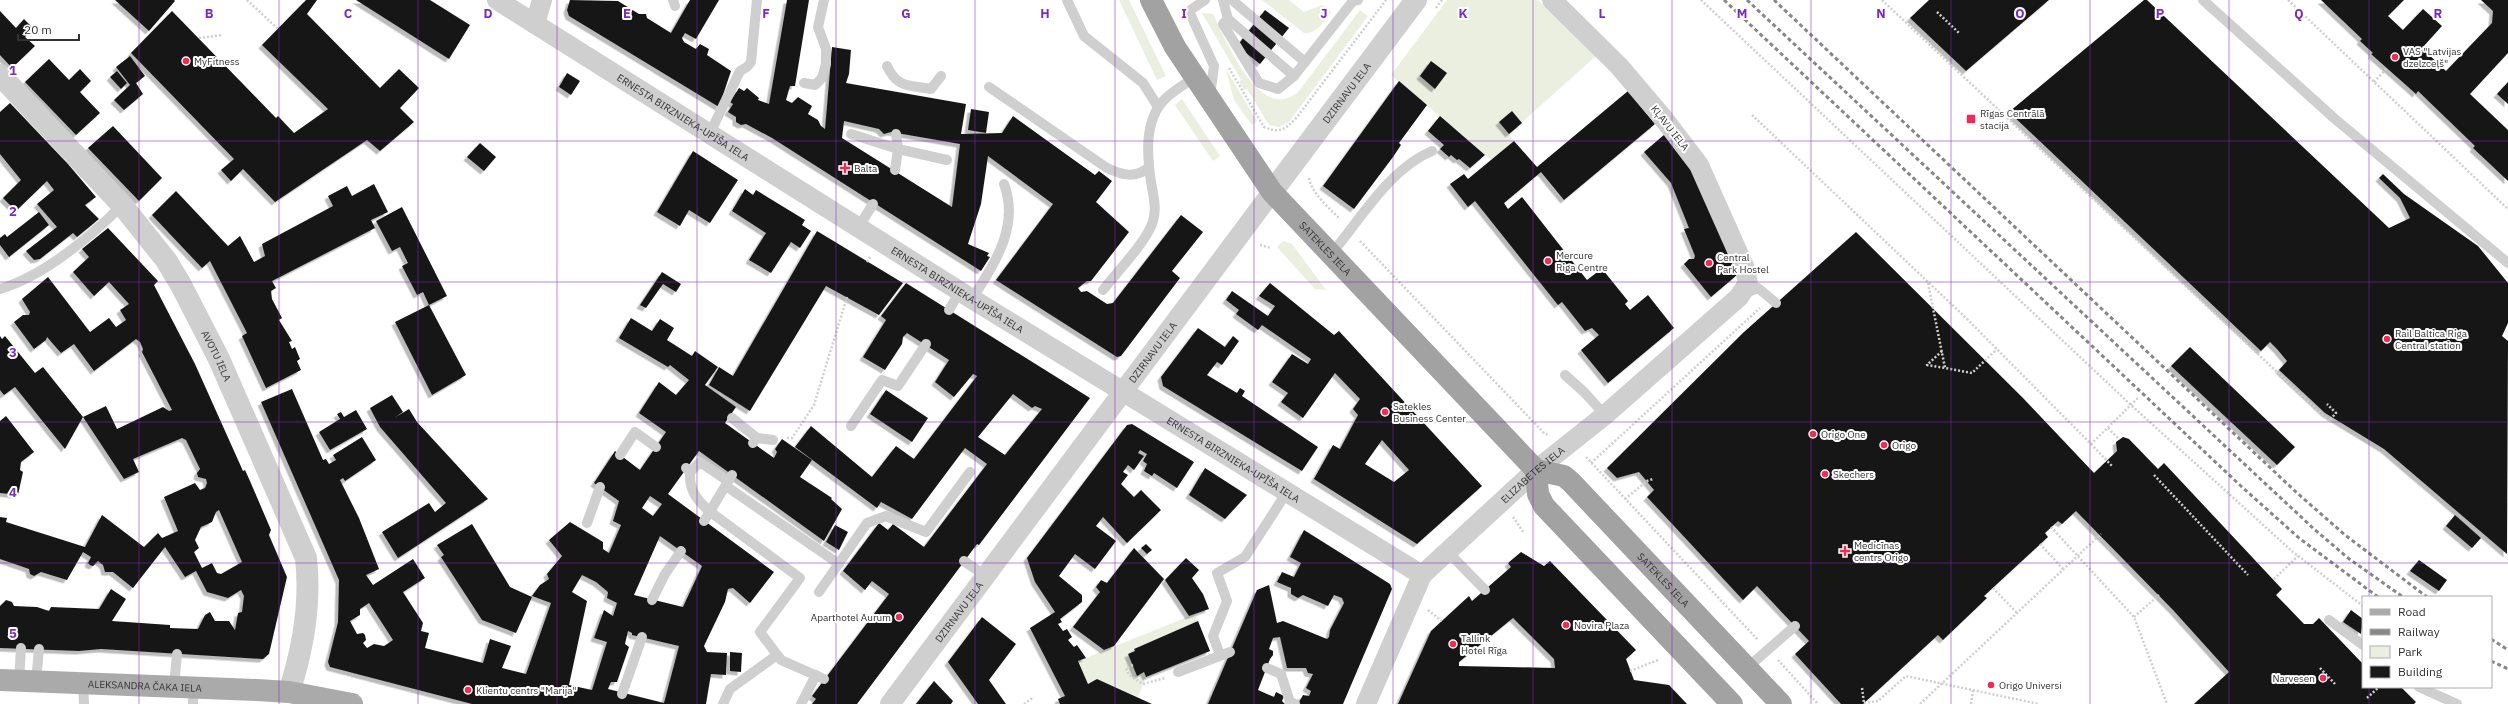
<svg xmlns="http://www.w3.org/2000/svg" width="2508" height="704" viewBox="0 0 2508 704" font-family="'IBM Plex Sans',sans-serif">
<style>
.green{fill:#eaefe0}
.building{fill:#191919;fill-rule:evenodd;filter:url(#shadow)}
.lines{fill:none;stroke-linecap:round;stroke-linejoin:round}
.path{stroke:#cfcfcf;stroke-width:2.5;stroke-dasharray:2 2;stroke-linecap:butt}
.service{stroke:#cfcfcf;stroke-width:10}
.minor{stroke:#cfcfcf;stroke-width:20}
.tertiary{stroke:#cfcfcf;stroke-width:22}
.primary{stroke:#aaa;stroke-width:22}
.trunk{stroke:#a2a2a2;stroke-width:22}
.rail{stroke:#878787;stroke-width:3;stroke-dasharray:4 3;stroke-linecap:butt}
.grid{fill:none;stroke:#7b2cbf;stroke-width:1;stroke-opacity:0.55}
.poi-dot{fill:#f22b53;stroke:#fff;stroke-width:1.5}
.labels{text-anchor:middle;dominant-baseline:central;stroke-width:4;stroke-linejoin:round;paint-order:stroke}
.poi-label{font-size:10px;fill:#323232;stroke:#fff;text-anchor:start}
.street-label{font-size:10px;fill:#323232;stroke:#fff}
.grid-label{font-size:13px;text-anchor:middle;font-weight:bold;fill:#7b2cbf;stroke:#fff;stroke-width:4;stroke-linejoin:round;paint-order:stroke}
</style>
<defs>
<filter id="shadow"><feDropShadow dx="-3.5" dy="3.5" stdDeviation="0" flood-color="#0004"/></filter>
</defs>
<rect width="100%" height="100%" fill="#fff"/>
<!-- green -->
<g class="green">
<path d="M1119,0H1129L1166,76L1157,80Z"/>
<path d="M1262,0H1289L1304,12L1322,5L1331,12C1323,22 1318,34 1304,33Z"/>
<path d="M1447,0H1538L1596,56L1509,134L1514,141L1491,160L1391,75Z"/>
<path d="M1360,10L1368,16L1289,122L1279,127L1269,125L1247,89L1244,90L1239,82L1241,80L1202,13L1213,14C1225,38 1260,127 1299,91Z"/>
<path d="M1226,69L1257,121L1252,125L1234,100Z"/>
<path d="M1182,99L1220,156L1213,161L1175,105Z"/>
<path d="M1283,241L1292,244L1326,290L1315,289L1277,247Z"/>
<path d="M1195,614L1198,621L1134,649L1135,651L1128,654L1137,675L1144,672L1146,677L1138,697L1097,679L1088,684L1078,661Z"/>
</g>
<!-- building -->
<g class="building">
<path d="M115,0H174L175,1L149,31Z"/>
<path d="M306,0H317L307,14L380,88L399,69L419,88L400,108L414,122L380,151L367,140L275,202L243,169L231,181L221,170L234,159L131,53L172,11L276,118L278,116L294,133L328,109L262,45Z"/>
<path d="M356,0H430L470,25L449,59Z"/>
<path d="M570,0L618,1L639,14H646L647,18L671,33L690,0H719L696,39L685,33L682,38L684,42L696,49L700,44L709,49L707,55L731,71L719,107L569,16L567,10Z"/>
<path d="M787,0H809L795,86H790L786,100L792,103L798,97L812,106L808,114L818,120L821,126L825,129L832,47L851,50L849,74L846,83L966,104L961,134L1002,133L1013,116L1095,175L1099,171L1112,181L1096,202L1129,232L1091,281H1087L1078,288L1081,292L1087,291L1107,304L1113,303L1181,215L1203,232L1172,271L1180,278L1121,356L1117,357L996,280L1053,204L988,156L981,204L968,244L989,253L987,256L990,257L981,271L772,138L746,124L741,125L736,122V117L728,112L733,104L730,102L739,88L744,91L747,88L759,98L758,100L769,104ZM844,121L879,129L884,134L891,132L960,144L952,207L842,138Z"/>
<path d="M1929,0H2049L1966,71L1910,18Z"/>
<path d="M2144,0H2147L2389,228L2410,218L2400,198L2379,178L2383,174L2404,194L2478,246L2508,283V323L2502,336L2508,341L2507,554L2384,449L2325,413L2279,370L2287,361L2277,349L2270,342L2261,351L2009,112Z"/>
<path d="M2321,0H2404L2388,16L2403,30L2423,9L2442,26L2422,48L2446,71L2492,23L2493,11L2481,0H2508V53L2470,94L2508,130V181L2473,148L2475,146L2418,91L2416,94L2371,54L2373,53L2360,41L2362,39Z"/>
<path d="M1265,10L1289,28L1260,64L1237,46Z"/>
<path d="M0,11L16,28L24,19L33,28L25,37L35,46L12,68L0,55Z"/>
<path d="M130,56L145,76L136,83L143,94L124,110L114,100L130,85L116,67Z"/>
<path d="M49,59L69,80L80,69L91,81L80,92L100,113L76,135L25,82Z"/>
<path d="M1431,61L1447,73L1435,89L1420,76Z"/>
<path d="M117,71L127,83L121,89L110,77Z"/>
<path d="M567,73L580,81L571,95L559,87Z"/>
<path d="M1399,81L1427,105L1399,143L1401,145L1393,157L1354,209L1323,186Z"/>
<path d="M2508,82V104L2497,94Z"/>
<path d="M1628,91L1655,124L1564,200L1541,172L1504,203L1508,209L1522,197L1587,280L1600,270H1603L1628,301L1625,304L1630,310L1648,295L1674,328L1608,383L1581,350L1599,335L1592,328L1585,331L1562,302L1558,305L1475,201L1468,207L1450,184L1464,174L1468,179L1514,141L1537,167Z"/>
<path d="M10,103L68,164L96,197L85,205L99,219L77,237L73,233L40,259L34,260L26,251L57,227L37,204L54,190L47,181L16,211L3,198L21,180L0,154V112Z"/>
<path d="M971,109L989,112L986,133L968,130Z"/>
<path d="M1512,111L1522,123L1509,134L1499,122Z"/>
<path d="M1440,116L1485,155L1470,168L1459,159L1457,160L1451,155L1449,157L1440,149L1444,145L1428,131Z"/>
<path d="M113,126L162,178L139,201L88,148Z"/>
<path d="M1665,134L1694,169L1737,275L1711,297L1684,264L1689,259H1694L1695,256L1684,229L1689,228L1671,183L1644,152Z"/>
<path d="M480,143L496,157L484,171L467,157Z"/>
<path d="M693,151L738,180L710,223L689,210L680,226L657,212Z"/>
<path d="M374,184L388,212L371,220L375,228L272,281L276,288L271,291L272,299L282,318L279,320L292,341L289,342L292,349L295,347L300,359L297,361L301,370L266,388L242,336L247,333L210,261L202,268L152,215L176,191L228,246L240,236L254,262L265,256L262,244L333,206L328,196L347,186L352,196Z"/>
<path d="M745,189L753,195L756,190L805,220L802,225L811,231L800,248L791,242L771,273L749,260L766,233L732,211Z"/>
<path d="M402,207L447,296L429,305L423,292L417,295L402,266L408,263L400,247L392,251L376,221Z"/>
<path d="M39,212L49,225L9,257L0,245V238L5,234L7,237Z"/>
<path d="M108,228L158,281L154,285L195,364L243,471L245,470L250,481L271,530L269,535L287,577L269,654L263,659L101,649L79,651L0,648V606L6,600L12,602L14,606L37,607L49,611L51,607L99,609L111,589L126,599L112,621L170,625V628L198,629L205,615L210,612L215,621H229L235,630L238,613L242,612L244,596L241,590L228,598L207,592L196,571L185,577L165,547L133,588L113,572H105L103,565L98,561L93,566L90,565L88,563L91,557L83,552L67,580L41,572L34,576L30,574L29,569L0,559V517L7,518L6,522L85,547L102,515L144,547L158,533L162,538L178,531L164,497L195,483L200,490L205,488L207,483L206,479L198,477L197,473L200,469L186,440L182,438L133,459L139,472L124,479L83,417L65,449L15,387L4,395L0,390V336L2,339L5,336L35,373L43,367L83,417L106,406L117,429L163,407L169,411L172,410L142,352L143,349L140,342L136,339L94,371L74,344L61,353L47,337L46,340L34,349L14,322L23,315H29L30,312L22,299L48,277L90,332L109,318L116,327L126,320L120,310L129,304L109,282L94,296L73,272L89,257L82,249ZM219,510L242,562L221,574L217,573L212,563L202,568L194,552L199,548L195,540L201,527L212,522L216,512Z"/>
<path d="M817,231L903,283L879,315L826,286L750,411L709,385L719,367L733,376Z"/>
<path d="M1856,232L2023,398L2094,473L2117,451L2116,442L2123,437L2129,439L2158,469L2164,463L2282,589L2276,595L2304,624H2313L2319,618L2363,664V687H2401L2416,702L2414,704H2194L2229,672L2173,610L2076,511L2062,524L2058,521L2045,533L2048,537L1984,596L1987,598L1943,640L1938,635L1863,704H1841L1795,654L1809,641L1757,586L1743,600L1647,497L1654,490L1639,472L1617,478L1607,468L1744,332Z"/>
<path d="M662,272L681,284L676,292L663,284L646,308L640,305Z"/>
<path d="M906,283L1090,398L979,545L977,544L957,571L857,704H812L816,699L812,696L889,594L872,581L865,590L843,571L879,523L888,530L893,524L924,547L987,464L965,448L912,519L881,502L877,508L795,447L811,426L872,477L896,446L914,459L977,376L973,374L954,397L935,382L949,360L907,333L903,337L902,344L885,370L863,357L886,320L881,316ZM1013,394L1032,408L1035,406L1042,409L1005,455L978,437Z"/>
<path d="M1270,283L1334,335L1339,331L1482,486L1417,544L1314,479L1333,445L1340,449L1358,415L1353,409L1360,399L1335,373L1303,418L1281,402L1288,393L1272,382L1292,354L1308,364L1311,359L1262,325L1258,330L1236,314L1239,310L1226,300L1232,291L1268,316L1275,306L1259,296ZM1382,440L1409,470L1394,482L1365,464Z"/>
<path d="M429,305L466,375L432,395L395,322Z"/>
<path d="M631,318L652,331L660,319L674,328L667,340L692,356L695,351L718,367L705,385L736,407L725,423L774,458L777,452L775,449L782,439L812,460L800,477L832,498L831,499L842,509L824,541L699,451L668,494L774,572L750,603L733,588L728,589L725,602L704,646L707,652L727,653L726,675L711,674L706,704H472L330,667L328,662L338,622L339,580L261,402L292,389L323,460L326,459L329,464L336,460L333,455L362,437L376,460L345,481L343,478L340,480L359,518L379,569L366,575L373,585L413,559L425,578L403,592L423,623L421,631L429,633L425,648L483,663L490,639L511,646L502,668L526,674L551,603L532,596L540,585L549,579L547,574L562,556L549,540L570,522L603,542V549L609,553L621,525L613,521L619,501L594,483L615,451L640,470L666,432L639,413L659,382L676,395L689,380L670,365L668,367L619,338ZM650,496L662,504L653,516L642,508ZM660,536L702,566L683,607L634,595ZM582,575L596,582L608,592L607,598L617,603L613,616L604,610L594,638L607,642L592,690L569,685L587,601L572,592ZM369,603L393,640L384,646L374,644L367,648L363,643L366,640L365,635L363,633L357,634L350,621L360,615V609ZM628,631L632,633V635L679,646L664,703L608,689L611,682H617L629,647L625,644Z"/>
<path d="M1198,328L1225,347L1233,336L1239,341L1222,365L1217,362L1207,375L1237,393L1240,388L1245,391L1242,396L1318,447L1302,471L1163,386L1161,377Z"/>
<path d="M2190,347L2295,447L2277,465L2171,366Z"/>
<path d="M886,390L928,418L912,442L870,414Z"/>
<path d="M392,395L403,412L394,418L409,409L417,422L488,499L398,558L382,532L429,503L435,512L446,503L380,427L370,408Z"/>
<path d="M356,410L367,429L330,450L319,432L340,419L337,414L341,412L344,417Z"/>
<path d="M6,416L34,452L21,462L20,470L23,472L18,495L0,493V421Z"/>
<path d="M1132,424L1194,462L1177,488L1154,473L1152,476L1144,471L1147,464L1143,461L1147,454L1140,450L1138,453L1144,456L1134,470L1128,465L1123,472L1128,475L1121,484L1134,497L1141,490L1161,510L1127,543L1103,517L1096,526L1116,541L1095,569L1075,554L1059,576L1082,595V602L1060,619L1062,622L1058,624L1063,631L1067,629L1072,637L1068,640L1074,647L1077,645L1086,658L1078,661L1088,684L1097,679L1152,704H1060L1058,699L1065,696L1030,628L1055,612L1035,582L1027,558L1127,425Z"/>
<path d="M1205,468L1247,495L1225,519L1189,495Z"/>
<path d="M2455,515L2481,538L2472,548L2446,526Z"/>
<path d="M472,524L510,587L532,597L516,633L482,620L441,557L444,555L437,545Z"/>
<path d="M835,525L848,532L839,550L826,542Z"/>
<path d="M1304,530L1390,584L1392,589L1343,704H1298L1303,695L1309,696L1311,691L1306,688L1313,674L1308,673L1306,668H1287L1280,637L1273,638L1269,649L1273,651V655L1270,659L1258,690L1274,697L1276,692L1284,696L1282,701L1285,704H1208L1257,590L1269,585L1277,623L1283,621L1327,639L1329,637L1330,630L1344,603L1342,598L1334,595L1328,606L1303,595L1298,598L1291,594V588L1277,582L1282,572L1294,577L1301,563L1290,557Z"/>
<path d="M1146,544L1152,550L1147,554L1141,548Z"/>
<path d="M1134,548L1164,579L1114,646L1104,650L1073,627L1100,592L1096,587L1101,580L1107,583Z"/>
<path d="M1521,552L1544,566L1550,561L1636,650L1626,659L1634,680L1669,685L1687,704H1398L1431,631L1469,596L1472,601L1511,567L1508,563ZM1513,618L1554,659L1555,668L1459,666V662Z"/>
<path d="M1186,558L1199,570L1192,578L1203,594L1209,609L1189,616L1165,580Z"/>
<path d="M2419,560L2447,580L2439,591L2410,571Z"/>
<path d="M2351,610L2363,619L2361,634L2343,622Z"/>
<path d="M982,617L1016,644L989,680L1006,704H978L948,662Z"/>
<path d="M1198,621L1210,651L1146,677L1144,672L1137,676L1128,654L1135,651L1134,649Z"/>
<path d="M730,652L742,653L741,672L730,671Z"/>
<path d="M934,681L953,701L951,704H916Z"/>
</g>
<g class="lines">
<!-- path -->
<g class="path">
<path d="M247,0L278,29"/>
<path d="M1701,0L2131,405L2293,552L2363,606"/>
<path d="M1882,0L2329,421L2336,413L2327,404"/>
<path d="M2288,0L2508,209"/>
<path d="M1436,8L1442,0"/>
<path d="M1937,12L1959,33"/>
<path d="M199,38L223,35"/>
<path d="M1229,68L1264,127C1280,134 1286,129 1297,117L1386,0"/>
<path d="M2374,82L2387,68"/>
<path d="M1752,115L1966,318L2091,444L2138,398"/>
<path d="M1309,178C1312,194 1329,208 1340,219"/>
<path d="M1360,241L1545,434L1549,435"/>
<path d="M1260,245L1271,248"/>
<path d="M867,262L870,257"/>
<path d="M1928,283L1945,368L1972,373L1997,349"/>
<path d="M1942,351L1927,365L1945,368"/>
<path d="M2108,428L2119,439"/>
<path d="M787,438H792L814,405L847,297"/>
<path d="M2091,444L2112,466"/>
<path d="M1586,457L1758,640"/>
<path d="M1591,463L1760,308"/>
<path d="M2154,475L2248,575"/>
<path d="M1625,499L1647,481L1653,479"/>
<path d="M1513,517L1524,533"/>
<path d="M2051,527L2134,617L2167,704"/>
<path d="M2040,544L2063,569"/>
<path d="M2274,579L2298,556"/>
<path d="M1993,588L2017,613"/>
<path d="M1428,610L1442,621"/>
<path d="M2134,617L2159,595"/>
<path d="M1778,660L1818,704"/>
<path d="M1133,665L1126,668L1129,675L1143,684L1165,678"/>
<path d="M2320,668L2335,684"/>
<path d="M1630,671L1658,660"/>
<path d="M1862,688L1864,703"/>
<path d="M2367,698L2379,687"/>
<path d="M1864,703L1878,701L1906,676L2039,704"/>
<path d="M1024,704L1034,697"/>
<path d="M1920,704L2101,534"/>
<path d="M1971,704L1973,690"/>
</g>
<!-- service -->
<g class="service">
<path d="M673,0L675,6"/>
<path d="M1067,0L1084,36L1143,83L1158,107"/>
<path d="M1205,0L1189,11L1214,66L1210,96"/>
<path d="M1223,0L1228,19L1294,76"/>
<path d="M1232,0L1305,62"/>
<path d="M2203,0L2335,119L2508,263"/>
<path d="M1228,19L1223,24L1259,83L1278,89L1294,76L1353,1L1358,0"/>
<path d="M887,66C897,88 909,85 931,89L941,76"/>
<path d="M804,83L815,85L822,78L826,64V49L818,27L824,0"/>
<path d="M989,87L1107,168C1122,175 1136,179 1149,167"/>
<path d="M710,133L740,71L747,67L751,62L757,0"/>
<path d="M851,134L898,149L896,134"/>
<path d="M895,170L898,149L947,160"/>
<path d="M858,228L873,204"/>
<path d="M1331,254C1361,219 1389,169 1432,151"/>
<path d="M0,289C43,276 91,237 122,205"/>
<path d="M1103,290C1116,273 1148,240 1153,221C1157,209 1153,194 1151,182C1147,155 1144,120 1165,99C1173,91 1185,84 1195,77"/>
<path d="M1744,294L1758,288L1776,303"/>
<path d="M972,299C994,264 1020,227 1004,184"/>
<path d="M949,310L960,291"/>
<path d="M1565,375L1584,392L1605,415"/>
<path d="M732,418L757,438"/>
<path d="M851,426L882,380L898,386L926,344"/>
<path d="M753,443L757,438L773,440"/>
<path d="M620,455L635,432L656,447"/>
<path d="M686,468L690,472C689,490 696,499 709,511L800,578L760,632L781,660L824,679"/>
<path d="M690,472L700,462L728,481"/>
<path d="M726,486L839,564"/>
<path d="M704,521L732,475"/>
<path d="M587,523L600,487"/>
<path d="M1447,551L1485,590"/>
<path d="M964,561L986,576"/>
<path d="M819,592L867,523L886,516L926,532L970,472"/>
<path d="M652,600L665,574L681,551"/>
<path d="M2329,620L2363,645"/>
<path d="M1220,655L1213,636L1227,601L1217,573L1245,557L1287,492"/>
<path d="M1267,668L1281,674L1290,702L1295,704"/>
<path d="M1747,668L1795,626"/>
<path d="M1178,672L1230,652"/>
<path d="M19,681L21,648"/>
<path d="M36,682L39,649"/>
<path d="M83,684L84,704"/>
<path d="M174,687L177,654"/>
<path d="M2419,687L2457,704"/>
<path d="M622,694L642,637"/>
<path d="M193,704V688"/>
<path d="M723,704L730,689L777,655"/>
<path d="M801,704L816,675"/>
</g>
<!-- minor -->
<g class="minor">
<path id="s1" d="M497,0L972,299L1422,575"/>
<path d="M535,24L542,0"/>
<path id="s2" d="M890,704L1272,192"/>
<path id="s3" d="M1366,704L1422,575L1536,470L1605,415L1739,297L1748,283L1744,266L1699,165L1664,119L1619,66L1552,0"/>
</g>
<!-- tertiary -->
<g class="tertiary">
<path id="s4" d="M0,75L122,205L166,260L181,285L219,359L306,558C311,603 303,649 289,692"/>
<path id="s5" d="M1272,192L1416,0"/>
</g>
<!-- primary -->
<path class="primary" id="s6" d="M0,680L257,690L289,692L352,704"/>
<!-- trunk -->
<g class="trunk">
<path id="s7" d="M1151,0L1175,47L1272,192L1536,470L1564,476L1571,482L1781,704"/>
<path d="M1536,470L1538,494L1544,506L1732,704"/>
</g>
<!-- rail -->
<g class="rail">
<path d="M1724,0L2242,487L2299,538L2378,597"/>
<path d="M1747,0L2314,529L2348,558L2403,597"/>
<path d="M1774,0L2296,492L2345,535L2427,597"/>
<path d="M2491,639L2508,650"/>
<path d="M2491,661L2508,669"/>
</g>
</g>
<!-- grid -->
<path class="grid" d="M139,0V704M279,0V704M418,0V704M557,0V704M697,0V704M836,0V704M975,0V704M1115,0V704M1254,0V704M1393,0V704M1533,0V704M1672,0V704M1811,0V704M1951,0V704M2090,0V704M2229,0V704M2369,0V597M0,141H2508M0,282H2508M0,422H2508M0,563H2508M2369,687V704"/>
<!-- markers -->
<g class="poi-dot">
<circle cx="2395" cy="57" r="4"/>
<circle cx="186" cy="61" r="4"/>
<rect x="1966" y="114" width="10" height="10" rx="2"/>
<path d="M843 162h4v4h4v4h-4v4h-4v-4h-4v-4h4z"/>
<circle cx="1548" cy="261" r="4"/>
<circle cx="1709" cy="263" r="4"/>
<circle cx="2387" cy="339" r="4"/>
<circle cx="1385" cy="412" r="4"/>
<circle cx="1813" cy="434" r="4"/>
<circle cx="1884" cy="445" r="4"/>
<circle cx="1825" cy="474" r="4"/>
<path d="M1843 545h4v4h4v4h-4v4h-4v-4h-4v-4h4z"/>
<circle cx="899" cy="617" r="4"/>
<circle cx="1566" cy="625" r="4"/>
<circle cx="1453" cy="644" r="4"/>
<circle cx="2323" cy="678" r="4"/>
<circle cx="1991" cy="685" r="4"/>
<circle cx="468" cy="690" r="4"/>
</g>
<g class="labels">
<!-- poi labels -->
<g class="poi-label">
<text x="2403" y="51">VAS "Latvijas<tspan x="2403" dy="12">dzelzceļš"</tspan></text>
<text x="194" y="61">MyFitness</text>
<text x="1980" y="113">Rīgas Centrālā<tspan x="1980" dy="12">stacija</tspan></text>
<text x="854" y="168">Balta</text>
<text x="1556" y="255">Mercure<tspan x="1556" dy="12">Riga Centre</tspan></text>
<text x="1717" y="257">Central<tspan x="1717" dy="12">Park Hostel</tspan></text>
<text x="2395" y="333">Rail Baltica Riga<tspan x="2395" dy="12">Central station</tspan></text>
<text x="1393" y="406">Satekles<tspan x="1393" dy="12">Business Center</tspan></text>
<text x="1821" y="434">Origo One</text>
<text x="1892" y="445">Origo</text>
<text x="1833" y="474">Skechers</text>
<text x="1854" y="545">Medicīnas<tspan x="1854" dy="12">centrs Origo</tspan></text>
<text x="891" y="617" text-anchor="end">Aparthotel Aurum</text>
<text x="1574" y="625">Novira Plaza</text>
<text x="1461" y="638">Tallink<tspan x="1461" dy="12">Hotel Rīga</tspan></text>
<text x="2315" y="678" text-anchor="end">Narvesen</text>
<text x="1999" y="685">Origo Universi</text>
<text x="476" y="690">Klientu centrs "Marija"</text>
</g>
<!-- street labels -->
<g class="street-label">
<text stroke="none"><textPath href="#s5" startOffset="124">DZIRNAVU IELA</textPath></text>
<text stroke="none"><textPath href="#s1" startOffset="220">ERNESTA BIRZNIEKA-UPĪŠA IELA</textPath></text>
<text transform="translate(1670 128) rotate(52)">KĻAVU IELA</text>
<text stroke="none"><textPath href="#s7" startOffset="305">SATEKLES IELA</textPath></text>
<text stroke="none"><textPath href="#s1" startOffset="544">ERNESTA BIRZNIEKA-UPĪŠA IELA</textPath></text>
<text stroke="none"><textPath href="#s2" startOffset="439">DZIRNAVU IELA</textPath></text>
<text stroke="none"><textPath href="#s4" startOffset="357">AVOTU IELA</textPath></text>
<text stroke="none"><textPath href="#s1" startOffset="868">ERNESTA BIRZNIEKA-UPĪŠA IELA</textPath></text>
<text stroke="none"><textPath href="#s3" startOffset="290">ELIZABETES IELA</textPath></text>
<text stroke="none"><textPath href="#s7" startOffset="783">SATEKLES IELA</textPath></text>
<text stroke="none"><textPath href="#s2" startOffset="115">DZIRNAVU IELA</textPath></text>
<text stroke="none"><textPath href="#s6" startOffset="145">ALEKSANDRA ČAKA IELA</textPath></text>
</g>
</g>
<g class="grid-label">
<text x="209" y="18">B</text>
<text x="348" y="18">C</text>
<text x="488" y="18">D</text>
<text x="627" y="18">E</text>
<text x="766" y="18">F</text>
<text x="906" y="18">G</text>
<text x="1045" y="18">H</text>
<text x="1184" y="18">I</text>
<text x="1324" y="18">J</text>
<text x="1463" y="18">K</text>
<text x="1602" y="18">L</text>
<text x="1742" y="18">M</text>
<text x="1881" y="18">N</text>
<text x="2020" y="18">O</text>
<text x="2160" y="18">P</text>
<text x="2299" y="18">Q</text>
<text x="2438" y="18">R</text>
<text x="13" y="75">1</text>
<text x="13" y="216">2</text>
<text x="13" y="357">3</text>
<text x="13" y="497">4</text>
<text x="13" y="638">5</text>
</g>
<!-- legend -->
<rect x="2362" y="596" width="130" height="92" fill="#ffffff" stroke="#adadad"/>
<rect x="2370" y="609" width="20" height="6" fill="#aaaaaa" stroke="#adadad"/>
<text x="2398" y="616" font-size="12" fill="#323232">Road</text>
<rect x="2370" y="629" width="20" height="6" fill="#878787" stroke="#adadad"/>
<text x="2398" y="636" font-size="12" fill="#323232">Railway</text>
<rect x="2370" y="646" width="20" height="12" fill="#eaefe0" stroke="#adadad"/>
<text x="2398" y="656" font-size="12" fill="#323232">Park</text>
<rect x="2370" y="666" width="20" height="12" fill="#191919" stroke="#adadad"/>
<text x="2398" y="676" font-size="12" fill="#323232">Building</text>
<!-- scale -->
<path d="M18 34v6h61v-6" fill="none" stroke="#323232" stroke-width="2"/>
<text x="24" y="34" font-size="12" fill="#323232" stroke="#ffffff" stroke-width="3" paint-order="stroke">20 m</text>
</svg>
